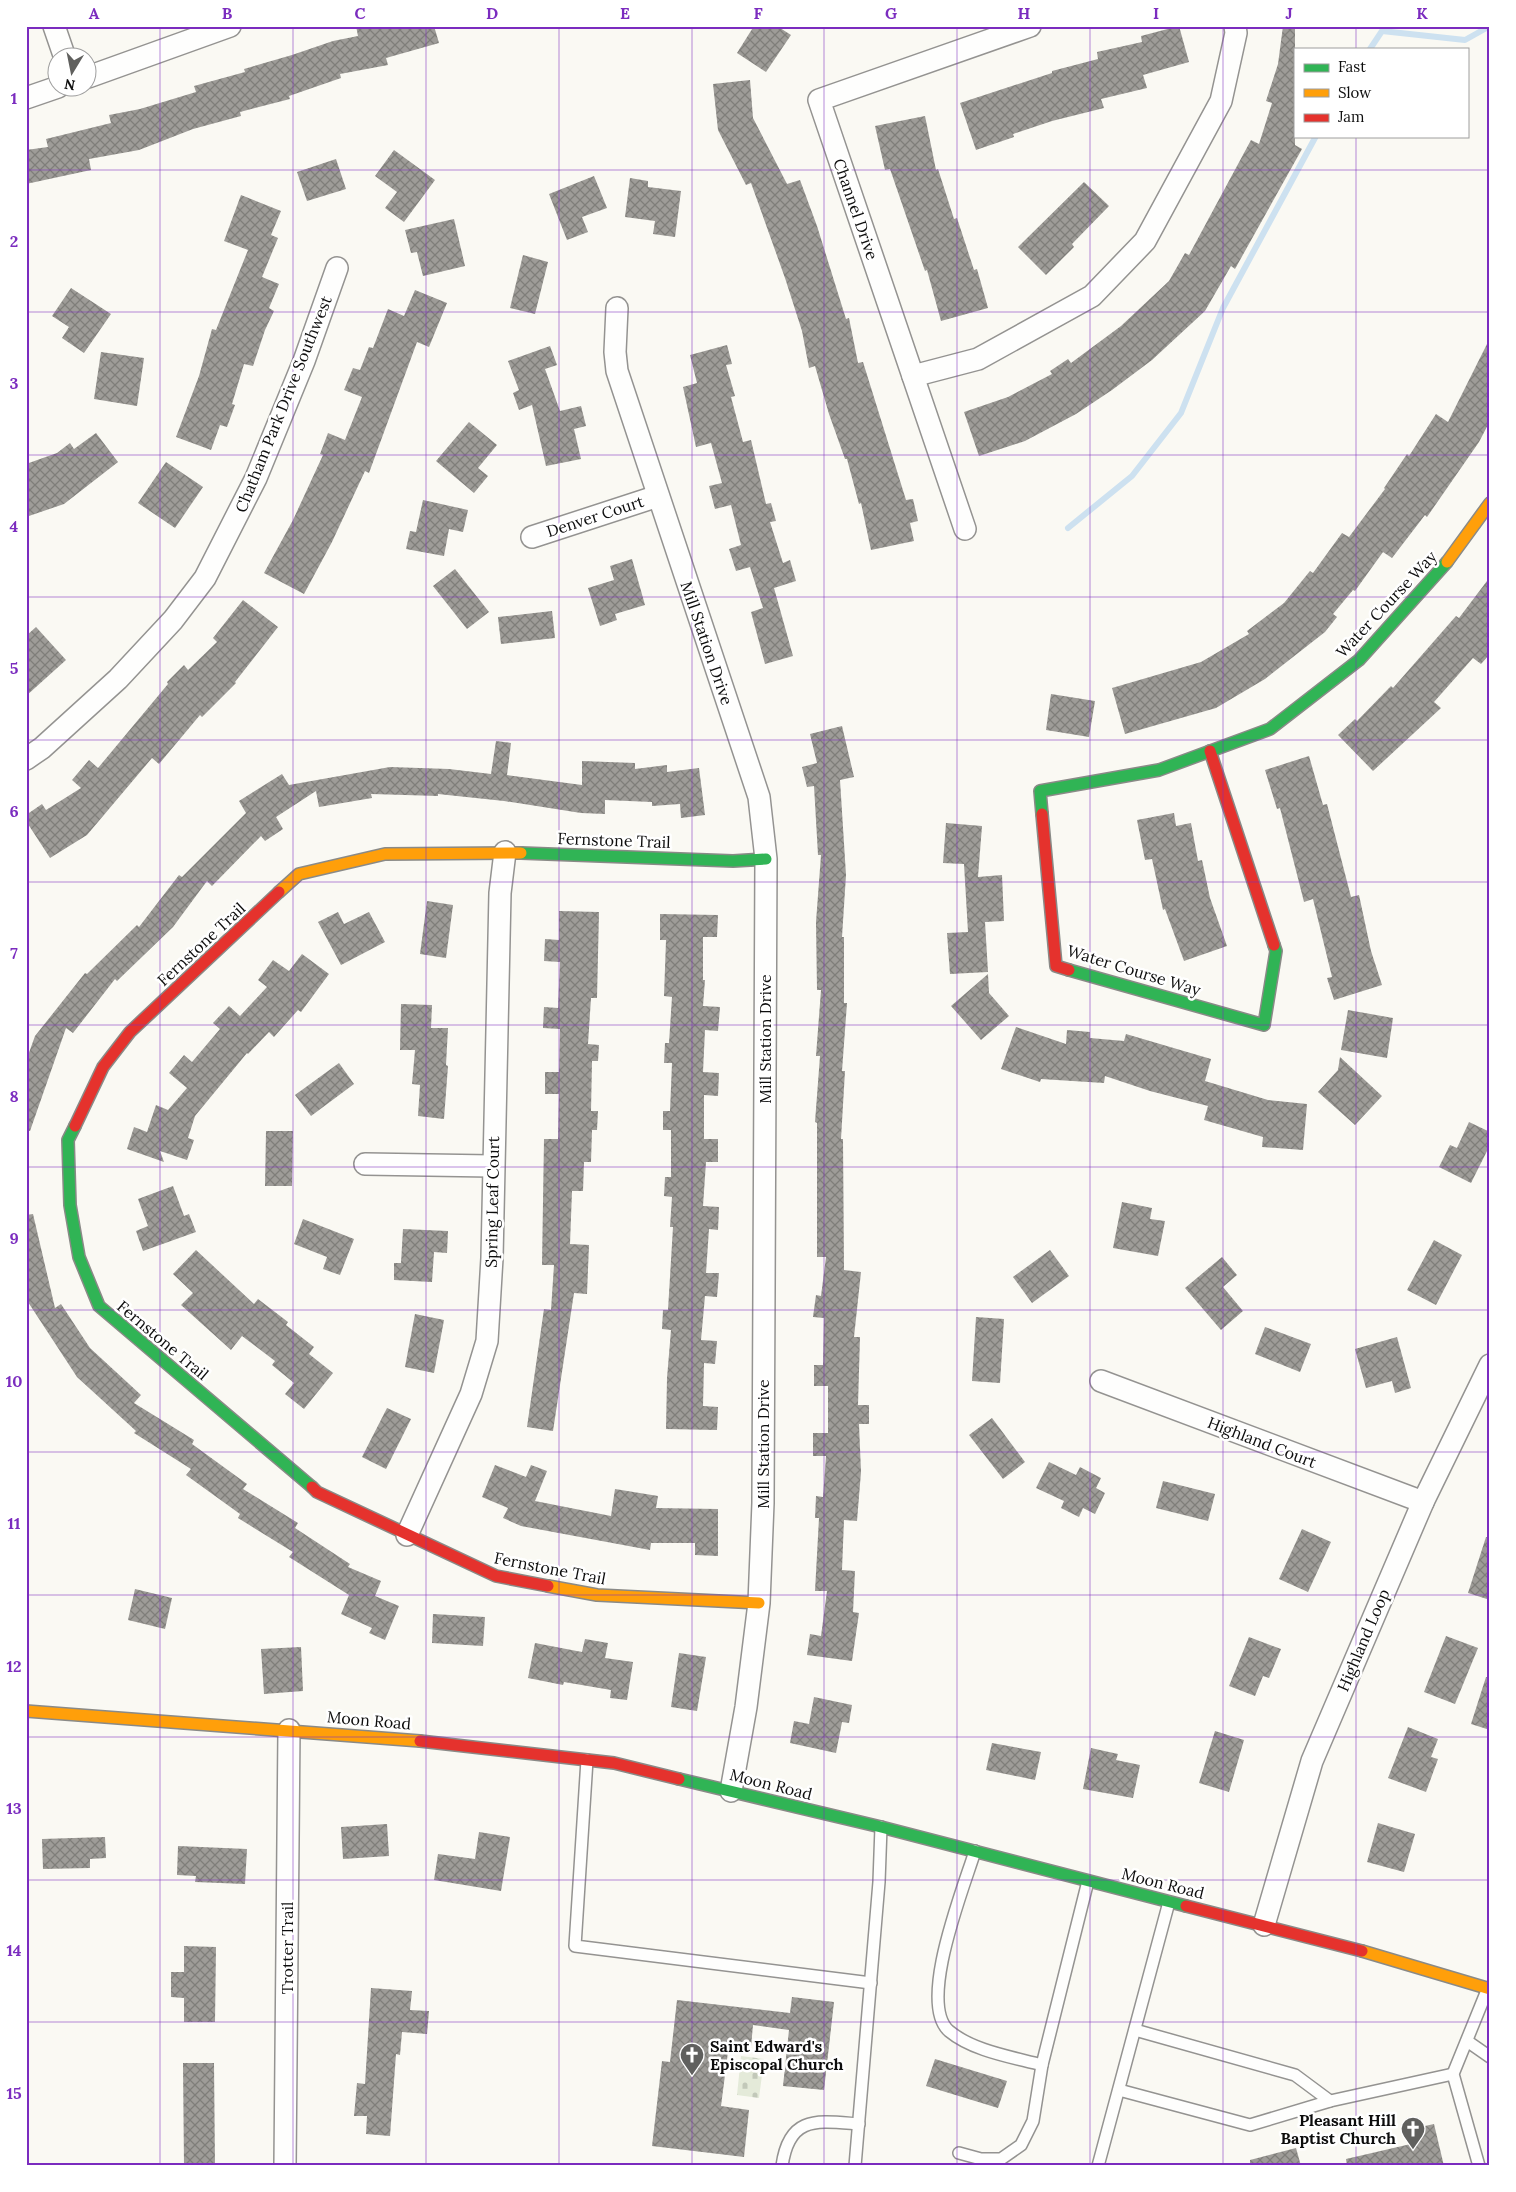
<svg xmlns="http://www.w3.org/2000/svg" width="1516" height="2192" viewBox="0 0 1516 2192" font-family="Lora,serif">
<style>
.cemetery{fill:url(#cemetery-stones)}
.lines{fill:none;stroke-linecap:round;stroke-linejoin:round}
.stream{stroke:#cde1f0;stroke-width:6}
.building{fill:url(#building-cross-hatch)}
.lane-casing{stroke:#949391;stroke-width:14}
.street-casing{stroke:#949391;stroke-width:24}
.fast-casing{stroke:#8a8a87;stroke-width:14}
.slow-casing{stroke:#8a8a87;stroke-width:14}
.jam-casing{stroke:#8a8a87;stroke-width:14}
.lane{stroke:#fefefd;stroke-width:11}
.street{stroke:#fefefd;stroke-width:21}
.fast{stroke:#30b455;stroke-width:11}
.slow{stroke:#ff9f0a;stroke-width:11}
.jam{stroke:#e5322d;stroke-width:11}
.grid{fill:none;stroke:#7b2cbf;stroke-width:1;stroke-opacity:0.55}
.labels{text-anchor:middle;stroke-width:5;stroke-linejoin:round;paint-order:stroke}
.street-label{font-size:16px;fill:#0d0d0d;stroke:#fff}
.poi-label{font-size:16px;font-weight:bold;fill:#0d0d0d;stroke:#fff;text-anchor:start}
.neatline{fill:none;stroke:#7b2cbf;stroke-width:2}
.grid-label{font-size:16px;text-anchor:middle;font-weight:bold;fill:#7b2cbf}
</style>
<defs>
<pattern id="cemetery-stones" width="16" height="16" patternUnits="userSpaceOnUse" patternTransform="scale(1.25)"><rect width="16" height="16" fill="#e4ead9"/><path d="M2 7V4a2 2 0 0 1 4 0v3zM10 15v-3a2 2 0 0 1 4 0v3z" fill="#c2c8b9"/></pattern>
<pattern id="building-cross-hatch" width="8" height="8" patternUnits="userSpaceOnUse" patternTransform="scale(1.25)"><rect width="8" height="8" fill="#9e9c98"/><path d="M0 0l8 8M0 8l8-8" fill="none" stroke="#7f7e7a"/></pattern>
</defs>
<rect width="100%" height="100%" fill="#faf9f3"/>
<polygon class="cemetery" points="741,2056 764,2059 759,2098 737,2095"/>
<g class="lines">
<g class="stream">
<polyline points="1370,49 1382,31 1465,40 1490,26"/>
<polyline points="1068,528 1132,476 1181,413 1223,308 1316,136"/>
</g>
</g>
<g class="building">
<polygon points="356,26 434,26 439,43 386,58 388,65 340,74 341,78 289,96 290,99 240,112 241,116 193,129 139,150 89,159 91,170 26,184 26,150 48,147 46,139 111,123 109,115 140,109 196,92 194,86 245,72 244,69 292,55 333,41 358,36"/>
<polygon points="754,26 777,26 791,35 766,72 737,53"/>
<polygon points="1179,26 1189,62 1143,75 1147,88 1101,99 1104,108 1052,121 1013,134 1014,137 976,150 960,103 1052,73 1052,71 1098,59 1097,52 1142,42 1141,36"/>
<polygon points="1283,26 1295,26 1295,145 1302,149 1235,269 1231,266 1205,311 1152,360 1112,390 1076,414 1025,441 979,456 964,412 1008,397 1052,374 1050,371 1068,359 1071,363 1121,326 1169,281 1185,253 1189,255 1251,140 1259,144 1272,103 1266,101 1278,64"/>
<polygon points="750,80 753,118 787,184 800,180 817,226 846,319 849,318 858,363 863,362 906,500 913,499 918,521 910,523 914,541 871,550 861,503 859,504 847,459 845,459 829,414 815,366 809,368 802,331 785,278 751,183 746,185 718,130 713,84"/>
<polygon points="925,116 936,170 938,169 954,219 957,218 974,270 977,269 988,308 941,321 927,270 925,271 890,169 885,170 875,126"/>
<polygon points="394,150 435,180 404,222 385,208 397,192 375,176"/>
<polygon points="336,159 346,189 307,201 297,172"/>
<polygon points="594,176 607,208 582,217 588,232 567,240 549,194"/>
<polygon points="630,178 648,181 648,187 681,191 675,237 653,234 655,221 625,217"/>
<polygon points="1084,182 1109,206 1072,244 1074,247 1046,275 1018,247"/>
<polygon points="241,195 281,211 271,235 278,238 262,277 279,284 269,308 274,311 265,330 253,366 244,364 232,404 235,405 227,427 220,425 211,450 176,437 199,376 212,329 216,330 248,250 224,241"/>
<polygon points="454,219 465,266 423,276 417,252 411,253 405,230"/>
<polygon points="523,255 548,262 535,314 510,308"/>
<polygon points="71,288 111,314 84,353 62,338 69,327 52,316"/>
<polygon points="415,290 447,303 429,347 417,342 369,473 365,471 332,542 304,594 264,573 293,520 323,455 320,454 328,433 345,440 362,397 344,390 353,368 360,370 369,347 373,348 388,309 404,316"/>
<polygon points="1490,338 1490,421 1479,442 1427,517 1425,515 1392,558 1383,552 1355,591 1353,590 1333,614 1337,617 1325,632 1265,679 1216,708 1125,734 1112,688 1201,662 1249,634 1247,631 1284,603 1310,571 1313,573 1342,533 1349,537 1385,489 1384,488 1407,454 1409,456 1436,414 1448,422"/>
<polygon points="727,345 732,364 726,365 735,396 731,397 743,442 751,440 766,504 771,503 776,521 770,522 783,563 790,560 796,581 774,588 793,656 765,664 751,612 763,608 750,567 736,571 729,549 741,545 731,505 715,509 709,486 722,483 711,443 696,447 683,387 697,383 690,355"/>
<polygon points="550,346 557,365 545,369 560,411 581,406 586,426 574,429 581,459 546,466 532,405 519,410 513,393 519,390 508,361"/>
<polygon points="101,352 144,358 137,406 94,399"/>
<polygon points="469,422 497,445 478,468 488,476 474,493 436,461"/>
<polygon points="96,433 118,462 64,504 26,517 26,464 57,453 70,443 74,449"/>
<polygon points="166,462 203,487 175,528 138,503"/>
<polygon points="423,500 468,510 463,532 449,529 444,556 406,549 410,531 416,532"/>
<polygon points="632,559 645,605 615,614 617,620 600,626 588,588 614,580 610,566"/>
<polygon points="455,569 489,612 467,629 433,586"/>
<polygon points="1490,577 1490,654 1481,664 1473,658 1434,702 1441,708 1373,771 1338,735 1355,719 1357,721 1391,686 1393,688 1456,616 1459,618"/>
<polygon points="243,600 278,627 235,682 236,683 202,717 200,715 159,764 152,758 87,835 50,858 26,821 26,815 42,804 46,810 81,788 72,780 89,760 98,768 168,684 167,682 184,665 188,670 217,642 213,638"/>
<polygon points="552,611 555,638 501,644 498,617"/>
<polygon points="36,627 66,660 26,696 26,636"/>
<polygon points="1051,694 1095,701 1089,737 1046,730"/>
<polygon points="842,726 854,777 840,780 846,875 842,937 844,937 844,1003 847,1003 842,1071 845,1071 841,1139 843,1139 844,1270 861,1272 854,1337 860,1337 858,1405 869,1405 869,1424 859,1424 861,1472 857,1521 844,1520 842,1570 855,1571 853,1612 859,1613 852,1661 807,1655 810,1634 821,1636 827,1591 815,1591 819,1518 815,1518 816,1496 823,1497 826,1456 813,1456 813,1433 828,1433 828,1386 814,1386 814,1365 823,1365 824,1318 813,1317 816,1295 821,1296 826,1257 817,1257 817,1123 815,1122 820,1056 816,1056 821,990 817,990 816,922 821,855 818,855 814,786 807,787 802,767 817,763 810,734"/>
<polygon points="496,741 511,743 507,775 582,785 582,761 635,763 635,769 667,765 667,772 699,768 705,815 681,818 680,804 652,806 652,802 605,800 605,814 581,813 504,801 438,794 438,796 371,794 372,798 319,807 316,791 276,817 283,829 265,841 261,836 212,886 207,881 173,927 117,981 115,979 73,1033 66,1028 30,1131 26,1130 26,1061 35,1036 85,973 87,974 137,925 139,927 179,875 182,877 246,813 239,801 282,774 289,785 390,767 449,769 491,774"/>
<polygon points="1309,756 1323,805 1327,804 1351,897 1359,895 1371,951 1382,985 1334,1000 1327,978 1332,977 1313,899 1304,902 1280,808 1277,809 1265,770"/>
<polygon points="1174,813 1176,826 1191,823 1198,861 1202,860 1210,898 1227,946 1184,961 1165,909 1163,910 1152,859 1145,860 1137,820"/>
<polygon points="946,823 982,826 978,877 1002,875 1004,921 985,922 988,972 950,974 947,933 968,932 964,864 943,863"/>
<polygon points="427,901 453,905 446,958 420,954"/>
<polygon points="559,911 599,912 597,998 591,998 588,1044 599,1045 598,1061 592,1061 591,1111 598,1111 597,1130 592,1130 591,1162 584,1162 583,1191 572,1191 570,1244 589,1245 587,1294 574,1293 553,1431 527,1427 544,1309 551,1310 554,1265 542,1265 544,1139 558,1139 559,1094 545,1094 545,1072 559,1072 560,1029 543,1028 544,1007 558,1008 560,962 544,961 545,939 559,940"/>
<polygon points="338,912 344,924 369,912 385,942 341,965 318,922"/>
<polygon points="660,914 718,915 717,937 703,937 703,980 705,980 703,1006 720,1007 718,1031 705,1030 703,1072 719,1073 718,1096 704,1095 704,1139 718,1139 718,1162 706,1162 703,1206 719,1207 718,1230 709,1229 706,1273 719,1273 717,1297 705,1296 701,1340 717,1341 715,1364 704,1363 703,1406 718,1407 717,1430 666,1429 667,1378 671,1330 662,1329 663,1310 668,1310 673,1227 670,1227 672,1197 664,1196 665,1177 671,1177 671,1130 663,1130 663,1111 670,1111 672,1063 664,1063 665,1043 669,1043 672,997 664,996 666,940 660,940"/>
<polygon points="302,954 329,974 301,1012 298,1010 274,1037 269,1032 248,1054 247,1053 195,1116 188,1138 194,1140 187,1160 160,1151 164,1162 127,1149 134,1127 147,1132 156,1105 168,1110 187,1088 169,1073 184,1055 192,1062 220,1029 213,1023 229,1006 240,1016 267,987 258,980 273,960 289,971"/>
<polygon points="988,974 989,993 1009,1016 981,1040 951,1006"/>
<polygon points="401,1004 432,1005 431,1028 448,1028 446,1065 448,1066 444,1119 418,1116 420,1085 412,1084 415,1050 400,1050"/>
<polygon points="1348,1010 1393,1018 1387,1058 1341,1050"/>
<polygon points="1016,1027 1066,1044 1067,1030 1090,1032 1090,1038 1124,1041 1126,1034 1211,1059 1205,1081 1268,1100 1307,1104 1303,1150 1262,1147 1263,1137 1204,1120 1208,1106 1150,1091 1105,1076 1104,1083 1041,1079 1040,1082 1001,1069"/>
<polygon points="1340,1057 1382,1096 1355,1125 1318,1092 1338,1070"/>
<polygon points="339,1063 354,1084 311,1116 295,1095"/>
<polygon points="1469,1122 1490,1132 1490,1145 1471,1183 1439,1167 1450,1145 1457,1148"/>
<polygon points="266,1131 293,1131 292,1186 265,1186"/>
<polygon points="173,1186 184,1216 189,1214 196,1232 143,1251 136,1231 148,1226 138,1199"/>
<polygon points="1122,1202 1152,1208 1150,1219 1165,1221 1158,1256 1113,1248"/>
<polygon points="33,1214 55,1308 61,1304 90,1348 141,1395 134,1403 194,1440 192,1444 247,1484 243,1489 298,1523 295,1528 350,1564 348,1567 381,1581 375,1596 399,1606 385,1640 369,1633 372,1628 341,1614 349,1595 289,1557 293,1552 238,1518 240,1514 186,1475 191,1469 134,1433 136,1431 77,1377 26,1299 26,1215"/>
<polygon points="303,1219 354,1239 340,1275 323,1269 327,1257 294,1244"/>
<polygon points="403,1229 448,1231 447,1253 434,1252 432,1282 394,1280 394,1263 401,1263"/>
<polygon points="1434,1240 1462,1255 1436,1305 1407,1290"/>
<polygon points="196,1250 254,1304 258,1299 288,1322 286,1325 314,1347 309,1354 333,1373 304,1409 285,1394 294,1383 272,1365 275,1361 242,1336 231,1350 181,1305 193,1293 173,1274"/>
<polygon points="1050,1250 1069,1276 1032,1303 1013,1277"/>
<polygon points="1222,1257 1237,1275 1223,1287 1243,1311 1221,1330 1185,1288"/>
<polygon points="415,1314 444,1320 434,1373 405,1367"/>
<polygon points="976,1317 1004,1319 1000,1383 972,1381"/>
<polygon points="1265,1327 1311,1344 1300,1372 1255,1354"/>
<polygon points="1397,1337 1411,1388 1395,1393 1392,1381 1366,1388 1355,1349"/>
<polygon points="387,1408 411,1419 386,1469 362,1457"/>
<polygon points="992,1418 1025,1462 1003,1479 969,1435"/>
<polygon points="1049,1462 1076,1475 1080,1467 1101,1478 1096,1488 1105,1493 1095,1514 1083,1508 1079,1517 1061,1508 1064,1501 1036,1488"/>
<polygon points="495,1465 526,1477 531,1465 547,1471 535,1501 611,1516 615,1489 658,1496 656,1508 718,1509 718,1556 695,1555 695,1543 651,1543 650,1550 521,1526 503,1518 508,1508 482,1497"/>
<polygon points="1163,1481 1215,1494 1208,1521 1156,1508"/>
<polygon points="1302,1529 1331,1542 1308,1592 1279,1579"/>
<polygon points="1486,1537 1490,1537 1490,1600 1468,1593"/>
<polygon points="135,1589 172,1598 165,1629 128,1620"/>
<polygon points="433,1614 485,1617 483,1646 432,1643"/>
<polygon points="1446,1636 1478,1648 1455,1704 1424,1692"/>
<polygon points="1249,1637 1281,1649 1269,1678 1263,1676 1255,1696 1229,1686"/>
<polygon points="585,1639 608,1643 605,1658 633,1662 627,1700 610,1698 611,1690 564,1682 563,1685 528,1678 535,1643 582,1652"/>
<polygon points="301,1647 303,1691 264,1694 261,1649"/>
<polygon points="679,1653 706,1657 697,1711 671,1707"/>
<polygon points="1486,1677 1490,1677 1490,1730 1471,1724"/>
<polygon points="814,1697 852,1705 849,1723 842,1722 836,1753 790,1743 794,1721 809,1724"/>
<polygon points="1408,1727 1438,1739 1431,1757 1438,1759 1426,1792 1388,1778"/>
<polygon points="1215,1731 1244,1740 1229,1792 1199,1783"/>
<polygon points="992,1743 1041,1752 1035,1780 986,1770"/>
<polygon points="1091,1748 1118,1754 1116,1760 1140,1765 1133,1798 1083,1789"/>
<polygon points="1378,1823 1415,1834 1404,1872 1367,1862"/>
<polygon points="387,1824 389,1856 343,1859 341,1827"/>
<polygon points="479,1832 510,1837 501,1891 434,1880 438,1854 475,1859"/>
<polygon points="105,1837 106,1858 90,1859 90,1868 43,1869 42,1839"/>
<polygon points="178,1846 247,1849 245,1884 195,1882 196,1876 177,1875"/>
<polygon points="184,1946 216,1947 215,2022 184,2022 184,1998 171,1997 171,1972 184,1972"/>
<polygon points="371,1988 412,1991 410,2010 429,2011 427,2034 402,2032 400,2055 396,2054 390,2136 366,2134 367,2116 354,2116 357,2083 365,2084"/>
<polygon points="792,1997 834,2002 824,2090 783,2086 789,2030 753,2025 751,2047 729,2044 721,2106 749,2110 744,2157 652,2146 662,2061 670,2062 677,2000 790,2013"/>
<polygon points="935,2059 1007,2081 998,2108 926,2086"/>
<polygon points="183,2063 214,2063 215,2166 184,2166"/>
<polygon points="1434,2124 1444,2166 1347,2166 1346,2159 1415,2143 1411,2129"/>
<polygon points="1296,2148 1301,2166 1250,2166 1250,2160"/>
</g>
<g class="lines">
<defs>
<g id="lane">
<polyline points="587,1760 575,1946 871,1983"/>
<path d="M975,1851C964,1887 917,2003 949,2031C973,2051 1012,2057 1042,2065"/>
<polyline points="1135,2030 1295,2075 1330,2101 1453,2074"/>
<polyline points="1467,2041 1490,2057"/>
<polyline points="1119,2090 1250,2125 1330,2101"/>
<polyline points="959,2153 981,2159 1001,2159 1021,2145 1033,2121 1042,2065 1088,1881"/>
<path d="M782,2166C789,2115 817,2121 859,2124"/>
<polyline points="855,2166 879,1882 881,1827"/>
<polyline points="1098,2166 1169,1902"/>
<polyline points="1479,2166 1453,2074 1488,1988"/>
</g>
<g id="street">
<polyline points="54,26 65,58"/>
<polyline points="88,77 230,26"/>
<polyline points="26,98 58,87"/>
<polyline points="617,308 615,352 617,371 759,797 766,859 763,1503 759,1603 746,1707 731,1791"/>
<polyline points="913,376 978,359 1092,296 1145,241 1221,101 1236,33 1235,26"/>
<polyline points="965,529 819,100 1030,26"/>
<polyline points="532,537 658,496"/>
<polyline points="26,759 42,748 118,679 173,620 205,578 256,478 304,361 337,268"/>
<polyline points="365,1164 492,1166"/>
<polyline points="1101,1381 1423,1502"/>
<polyline points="407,1535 471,1394 487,1341 492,1258 500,893 505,852"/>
<polyline points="1264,1925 1312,1761 1423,1502 1490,1365"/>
<polyline points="285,2166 289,1730"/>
</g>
<g id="fast">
<polyline points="1042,814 1040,791 1159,770 1270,729 1359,660 1447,562"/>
<polyline points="521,853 733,861 766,859"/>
<polyline points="1069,970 1264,1025 1276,951 1274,945"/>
<polyline points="75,1126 68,1140 70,1205 79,1257 99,1306 312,1487"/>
<polyline points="679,1779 881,1827 1186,1906"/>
</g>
<g id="slow">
<polyline points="1447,562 1490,503"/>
<polyline points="279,892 299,874 385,854 521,853"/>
<polyline points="548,1586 597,1595 759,1603"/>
<polyline points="26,1711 420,1741"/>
<polyline points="1362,1951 1490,1989"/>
</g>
<g id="jam">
<polyline points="1210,751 1274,945"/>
<polyline points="1042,814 1056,966 1069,970"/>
<polyline points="75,1126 103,1067 130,1032 279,892"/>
<polyline points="312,1487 317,1492 496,1576 548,1586"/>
<polyline points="420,1741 614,1763 679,1779"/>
<polyline points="1186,1906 1362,1951"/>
</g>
</defs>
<use href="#lane" class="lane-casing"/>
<use href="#street" class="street-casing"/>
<use href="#fast" class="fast-casing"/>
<use href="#slow" class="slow-casing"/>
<use href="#jam" class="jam-casing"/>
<use href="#lane" class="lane"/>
<use href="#street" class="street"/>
<use href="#fast" class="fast"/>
<use href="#slow" class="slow"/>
<use href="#jam" class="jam"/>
</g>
<path class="grid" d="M160,26V2166M293,26V2166M426,26V2166M559,26V2166M692,26V2166M824,26V2166M957,26V2166M1090,26V2166M1223,26V2166M1356,26V49M1356,136V2166M26,170H1490M26,312H1490M26,455H1490M26,597H1490M26,740H1490M26,882H1490M26,1025H1490M26,1167H1490M26,1310H1490M26,1452H1490M26,1595H1490M26,1737H1490M26,1880H1490M26,2022H1490"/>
<defs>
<symbol id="church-pin" viewBox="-11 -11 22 30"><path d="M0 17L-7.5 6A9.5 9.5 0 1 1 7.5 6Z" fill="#60605e" stroke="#fff"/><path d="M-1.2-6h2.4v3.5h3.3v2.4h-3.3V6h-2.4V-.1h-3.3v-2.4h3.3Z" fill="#fff"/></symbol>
</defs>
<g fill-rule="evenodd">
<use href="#church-pin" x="678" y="2041" width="28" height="38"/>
<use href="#church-pin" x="1399" y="2115" width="28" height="38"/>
</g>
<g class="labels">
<g class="street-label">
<text transform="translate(856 209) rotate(71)" y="6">Channel Drive</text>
<text transform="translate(283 404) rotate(-68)" y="6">Chatham Park Drive Southwest</text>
<text transform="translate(595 516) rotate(-18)" y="6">Denver Court</text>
<text transform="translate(1386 604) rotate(-47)" y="6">Water Course Way</text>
<text transform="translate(707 643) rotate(71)" y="6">Mill Station Drive</text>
<text transform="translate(614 840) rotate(2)" y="6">Fernstone Trail</text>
<text transform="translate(201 944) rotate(-43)" y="6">Fernstone Trail</text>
<text transform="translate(1134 970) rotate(17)" y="6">Water Course Way</text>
<text transform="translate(765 1039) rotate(-90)" y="6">Mill Station Drive</text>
<text transform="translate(492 1202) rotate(-89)" y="6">Spring Leaf Court</text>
<text transform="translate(163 1340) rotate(40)" y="6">Fernstone Trail</text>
<text transform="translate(1262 1442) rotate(21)" y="6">Highland Court</text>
<text transform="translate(763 1444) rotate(-90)" y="6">Mill Station Drive</text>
<text transform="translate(550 1568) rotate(11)" y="6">Fernstone Trail</text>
<text transform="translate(1363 1640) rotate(-67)" y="6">Highland Loop</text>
<text transform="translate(369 1720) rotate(5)" y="6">Moon Road</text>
<text transform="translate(771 1784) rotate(14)" y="6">Moon Road</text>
<text transform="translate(1163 1883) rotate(14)" y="6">Moon Road</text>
<text transform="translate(287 1948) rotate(-90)" y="6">Trotter Trail</text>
</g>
<g class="poi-label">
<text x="710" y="2052">Saint Edward's<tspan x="710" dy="18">Episcopal Church</tspan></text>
<text x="1396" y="2126" text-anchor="end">Pleasant Hill<tspan x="1396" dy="18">Baptist Church</tspan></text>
</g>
</g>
<rect width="1516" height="2192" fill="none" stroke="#ffffff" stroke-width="55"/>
<rect x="1294" y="48" width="175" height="90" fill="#ffffff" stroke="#9e9e9e"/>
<rect x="1304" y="64" width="25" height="8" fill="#30b455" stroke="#9e9e9e"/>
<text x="1338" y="72" font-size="15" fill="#0d0d0d">Fast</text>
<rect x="1304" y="89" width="25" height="8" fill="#ff9f0a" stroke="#9e9e9e"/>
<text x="1338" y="98" font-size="15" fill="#0d0d0d">Slow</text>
<rect x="1304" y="114" width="25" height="8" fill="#e5322d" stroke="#9e9e9e"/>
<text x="1338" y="122" font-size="15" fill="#0d0d0d">Jam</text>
<g transform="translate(72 72) rotate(190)"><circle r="24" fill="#ffffff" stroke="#9e9e9e"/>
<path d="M0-4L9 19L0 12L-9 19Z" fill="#60605e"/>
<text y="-8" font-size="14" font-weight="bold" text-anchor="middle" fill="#0d0d0d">N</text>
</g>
<rect x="28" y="28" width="1460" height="2136" class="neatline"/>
<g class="grid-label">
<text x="94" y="19">A</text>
<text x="227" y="19">B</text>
<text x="360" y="19">C</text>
<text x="492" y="19">D</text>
<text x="625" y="19">E</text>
<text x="758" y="19">F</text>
<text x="891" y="19">G</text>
<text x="1024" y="19">H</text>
<text x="1156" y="19">I</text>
<text x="1289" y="19">J</text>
<text x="1422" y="19">K</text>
<text x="14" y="104">1</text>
<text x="14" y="247">2</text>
<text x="14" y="389">3</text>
<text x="14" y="532">4</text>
<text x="14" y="674">5</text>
<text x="14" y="817">6</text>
<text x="14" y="959">7</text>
<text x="14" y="1102">8</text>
<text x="14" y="1244">9</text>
<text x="14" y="1387">10</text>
<text x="14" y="1529">11</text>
<text x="14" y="1672">12</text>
<text x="14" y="1814">13</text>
<text x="14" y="1956">14</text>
<text x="14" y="2099">15</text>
</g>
</svg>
